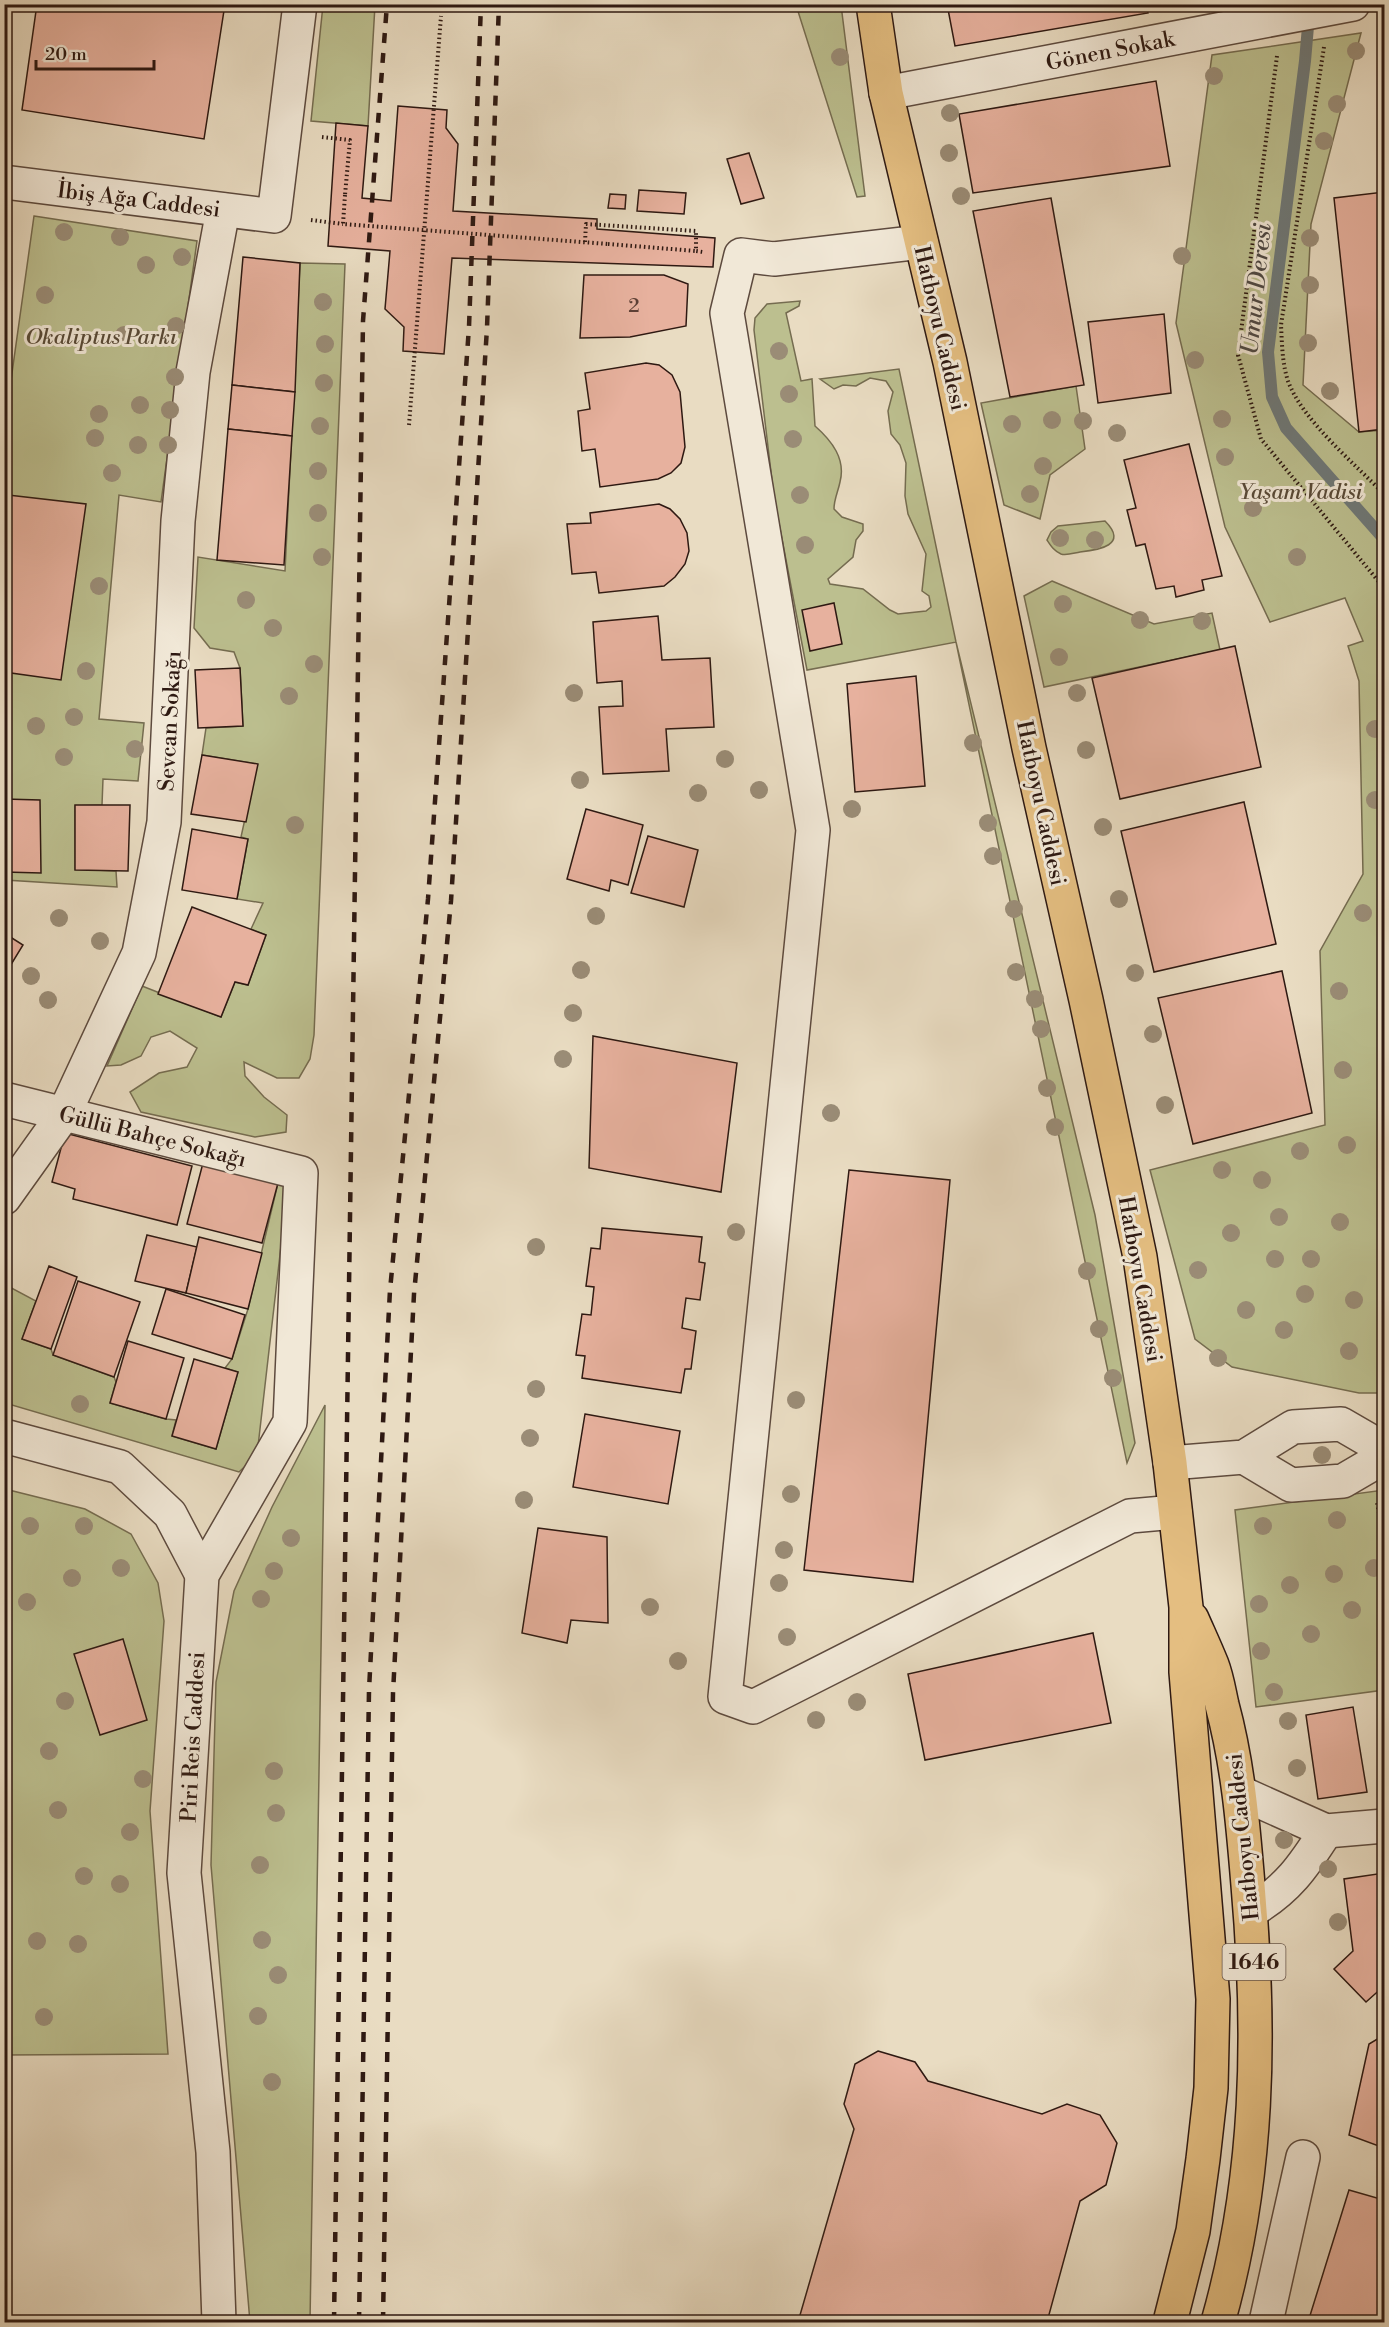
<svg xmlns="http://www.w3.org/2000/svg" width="1389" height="2327" viewBox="0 0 1389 2327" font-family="'Libre Bodoni',serif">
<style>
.green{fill:#bcbf8f;stroke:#756c50;stroke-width:1.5}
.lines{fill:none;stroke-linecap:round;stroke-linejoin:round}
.stream{stroke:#6f7978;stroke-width:12}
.building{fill:#e7b19e;stroke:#2e1912;stroke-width:1.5}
.minor-casing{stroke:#5d4a3e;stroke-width:36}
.major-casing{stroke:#2e1912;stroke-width:36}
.path{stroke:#2e1912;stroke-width:4;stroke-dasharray:1.5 3;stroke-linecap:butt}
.minor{stroke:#f1e8d7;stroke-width:33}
.major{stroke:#e4be81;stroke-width:33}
.rail{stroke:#2e1912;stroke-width:4.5;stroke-dasharray:10 10;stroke-linecap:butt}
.path-bridge{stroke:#2e1912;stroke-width:4;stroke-dasharray:1.5 3;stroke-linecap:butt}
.tree{fill:#9a8c76}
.labels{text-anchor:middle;stroke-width:6;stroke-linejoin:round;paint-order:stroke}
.number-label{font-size:20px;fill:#5c3f35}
.shield{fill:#f1e8d7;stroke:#68574d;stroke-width:1.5}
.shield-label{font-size:21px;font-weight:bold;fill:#2e1912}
.street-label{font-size:22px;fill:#2e1912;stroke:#f1e8d7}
.park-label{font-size:22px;font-style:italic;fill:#594b38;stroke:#f1e8d7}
.water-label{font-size:24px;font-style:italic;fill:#4e4945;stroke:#f1e8d7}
</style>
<rect width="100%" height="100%" fill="#e9dcc2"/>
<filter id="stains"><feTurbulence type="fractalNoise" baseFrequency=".00333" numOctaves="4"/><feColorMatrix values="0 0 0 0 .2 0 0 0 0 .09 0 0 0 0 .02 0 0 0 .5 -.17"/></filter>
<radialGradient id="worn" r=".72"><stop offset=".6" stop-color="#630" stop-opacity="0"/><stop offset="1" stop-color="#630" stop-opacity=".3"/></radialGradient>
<g class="green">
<polygon points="323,5 375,5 368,126 311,121"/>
<polygon points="796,5 841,5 865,196 857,197"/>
<polygon points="1361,33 1311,224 1303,385 1359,432 1384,430 1384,1393 1359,1393 1232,1367 1195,1339 1150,1170 1325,1125 1320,951 1363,874 1359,681 1348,646 1363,641 1345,598 1270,622 1225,527 1176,323 1212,55"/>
<polygon points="34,216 197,241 161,502 119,495 99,719 144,723 138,781 103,779 102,805 75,806 75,869 116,871 117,887 5,880 4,430"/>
<polygon points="300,263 345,264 314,1035 310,1059 299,1078 277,1078 244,1062 245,1076 264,1097 287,1115 286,1132 255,1137 141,1112 130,1092 159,1073 187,1067 197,1048 170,1031 151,1037 141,1056 121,1065 107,1066 142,986 221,1017 235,982 248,985 266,935 251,929 263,903 237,899 248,839 241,837 257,764 202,755 206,728 243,726 240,668 234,652 210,648 194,628 198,557 285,571"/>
<path d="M800,301L799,306L786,313L801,381L812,379L815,426C832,441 846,459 840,482C838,492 834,499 834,509L842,517L863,524V531L856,540L853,557L828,579L830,584L863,589L890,610L898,614L926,611L931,607L929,596L922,591L926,554L908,514L905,496L906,463L900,445L891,434L888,411L893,392L886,381L870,378L856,386L843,385L834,389L820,379L899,369L956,642L1095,1215L1135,1443L1127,1463L956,642L807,670L774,497L754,330L755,318L767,304Z"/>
<polygon points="1076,386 1085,449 1050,475 1040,519 1004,505 981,403"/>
<path d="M1105,521C1129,545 1099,550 1080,552C1074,553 1066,556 1061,554C1054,551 1051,546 1047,540L1051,532L1058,526Z"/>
<polygon points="1052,581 1154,624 1212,613 1220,650 1044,687 1024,596"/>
<polygon points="278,1183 288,1185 257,1455 239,1472 5,1403 4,1284 36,1301 22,1339 51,1349 53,1355 114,1377 116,1382 110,1403 166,1419 176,1420 172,1436 216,1449 238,1372 225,1368 232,1359 248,1309"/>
<polygon points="325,1405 310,2322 250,2322 211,1865 216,1682 234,1591 272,1507"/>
<polygon points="5,1489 85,1509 131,1534 158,1583 164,1621 150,1811 168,2054 5,2055"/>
<polygon points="1384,1490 1384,1690 1256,1707 1235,1510"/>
</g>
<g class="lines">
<polyline class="stream" points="1309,15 1305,61 1268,352 1272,397 1286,428 1384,539"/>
</g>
<g class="building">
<polygon points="37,4 225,4 204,139 22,110"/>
<polygon points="947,4 1146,4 1148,13 955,46"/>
<polygon points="1156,81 1170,166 973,193 959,114"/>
<polygon points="398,106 447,110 446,128 458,144 453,211 597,219 597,229 715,238 713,267 452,258 444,354 403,351 404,327 385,309 390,251 328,246 336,123 368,126 362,198 391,201"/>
<polygon points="749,153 764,198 741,204 727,159"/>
<polygon points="639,190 686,193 684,214 637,211"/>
<polygon points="1384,192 1384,429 1359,432 1334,198"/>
<polygon points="610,194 626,195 625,209 608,208"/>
<polygon points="1051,198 1084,385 1010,397 973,211"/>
<polygon points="243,257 300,263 295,392 232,385"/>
<polygon points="584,275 664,275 688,284 686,326 630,337 580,338"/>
<polygon points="1164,314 1171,393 1098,403 1088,322"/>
<polygon points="646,363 659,365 672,375 680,392 685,447 681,463 671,473 658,479 600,487 595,449 582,451 578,411 590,409 585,373"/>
<polygon points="232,385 295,392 292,436 228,429"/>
<polygon points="228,429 292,436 284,565 217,560"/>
<polygon points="1189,444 1222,576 1202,580 1204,590 1176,597 1174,586 1156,589 1145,544 1136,546 1127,510 1136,508 1124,460"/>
<polygon points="8,495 86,504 61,680 4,672 4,526"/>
<polygon points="659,504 670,509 680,519 687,533 689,551 685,564 675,577 664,586 599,593 596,572 572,574 567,524 591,523 590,513"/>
<polygon points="834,603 842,644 810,651 802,610"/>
<polygon points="658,616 662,660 710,658 714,727 666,729 669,771 603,774 599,707 623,706 622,681 597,683 593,622"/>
<polygon points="1235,646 1261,767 1120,799 1092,678"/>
<polygon points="240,668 243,726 198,728 195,670"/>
<polygon points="916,676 925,786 855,792 847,684"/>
<polygon points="202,755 258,764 246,822 191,814"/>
<polygon points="4,799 40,800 41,873 4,872"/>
<polygon points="1244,802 1276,944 1154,972 1121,831"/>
<polygon points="75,805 130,805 128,871 75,870"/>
<polygon points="586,809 643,825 628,885 611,880 609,891 567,879"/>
<polygon points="192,829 248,839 237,899 182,890"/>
<polygon points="648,836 698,850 684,907 631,893"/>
<polygon points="192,907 266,935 248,985 235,982 221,1017 158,994"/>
<polygon points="4,933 23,945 4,976"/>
<polygon points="1282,971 1312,1113 1193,1144 1158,998"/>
<polygon points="593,1036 737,1063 721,1192 589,1168"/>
<polygon points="65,1133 192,1166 177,1225 73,1199 75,1189 52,1182"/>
<polygon points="203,1163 278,1183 262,1243 187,1224"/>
<polygon points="849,1170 950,1180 913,1582 804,1570"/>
<polygon points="602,1228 702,1237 699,1262 705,1263 700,1300 686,1298 682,1328 696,1331 691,1369 685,1369 681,1393 582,1378 585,1356 576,1355 582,1314 591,1315 594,1287 586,1286 591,1248 600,1249"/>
<polygon points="147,1235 197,1247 186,1293 135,1281"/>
<polygon points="199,1237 262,1253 248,1309 186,1293"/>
<polygon points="49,1266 77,1277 51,1349 22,1339"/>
<polygon points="78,1281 140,1302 114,1377 53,1355"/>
<polygon points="166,1289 245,1315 232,1359 152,1334"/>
<polygon points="128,1341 184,1358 166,1419 110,1403"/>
<polygon points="194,1359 238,1372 216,1449 172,1436"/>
<polygon points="585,1414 680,1431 668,1504 573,1487"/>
<polygon points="538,1528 607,1537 608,1623 571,1620 567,1643 522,1633"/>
<polygon points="1093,1633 1111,1723 925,1760 908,1674"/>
<polygon points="123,1639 147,1720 100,1735 74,1654"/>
<polygon points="1353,1707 1367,1792 1318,1799 1306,1715"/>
<polygon points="1384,1873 1384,1986 1366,2002 1334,1969 1353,1951 1344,1879"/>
<polygon points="1384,2035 1384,2148 1349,2135 1369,2044"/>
<polygon points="878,2051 915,2062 928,2081 1042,2114 1067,2104 1100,2115 1117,2143 1106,2185 1080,2201 1047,2322 798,2322 854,2129 844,2104 855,2064"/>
<polygon points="1349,2190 1384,2200 1384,2322 1308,2322"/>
</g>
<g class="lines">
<defs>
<g id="minor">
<polyline points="886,93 1353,4"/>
<polyline points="4,182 274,216 300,4"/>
<polyline points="921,242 774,259 741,255 727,313 813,830 725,1697 753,1707 1130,1516 1175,1512"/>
<polyline points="4,1099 301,1173 290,1422 202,1575 184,1873 213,2152 219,2322"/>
<polyline points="4,1198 64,1114 139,953 164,822 178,521 193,372 223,210"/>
<polyline points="4,1436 120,1467 170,1514 202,1575"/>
<polyline points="1244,1457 1291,1485 1343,1481 1384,1457"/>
<polyline points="1170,1463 1244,1457 1293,1427 1341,1424 1384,1449"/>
<polyline points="1241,1793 1326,1831 1384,1826"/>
<path d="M1251,1911C1288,1889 1303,1867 1326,1831"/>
<polyline points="1266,2322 1303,2157"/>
</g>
<g id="major">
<polyline points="873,4 886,93 950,362 1029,748 1086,1000 1140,1257 1170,1463 1186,1607 1186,1672 1213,1999 1211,2088 1203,2159 1193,2231 1170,2322"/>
<path d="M1192,1619C1199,1635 1206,1650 1212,1665C1217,1678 1219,1692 1222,1705C1238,1764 1243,1824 1248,1885C1261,2034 1259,2178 1218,2322"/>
</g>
</defs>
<use href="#minor" class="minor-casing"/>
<use href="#major" class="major-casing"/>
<g class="path">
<path d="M1324,47L1281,325C1282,343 1282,363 1288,381C1302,420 1355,464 1384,494"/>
<polyline points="1277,56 1238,355 1261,439 1384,588"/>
<polyline points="322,137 350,140 345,195"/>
<polyline points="311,220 343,224"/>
<polyline points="585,242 586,224 696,231 696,251 703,252"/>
<polyline points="608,244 696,251"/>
<polyline points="409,425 441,16"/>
<polyline points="1383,1406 1384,1393"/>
<polyline points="1377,1503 1384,1538"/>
</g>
<use href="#minor" class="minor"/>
<use href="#major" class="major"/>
<g class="rail">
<polyline points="334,2322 363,321 387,4"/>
<polyline points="359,2322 369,1690 390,1290 428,899 469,327 481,4"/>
<polyline points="383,2322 393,1693 414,1294 451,901 487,328 499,4"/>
</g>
<polyline class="path-bridge" points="345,195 343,224 608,244"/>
</g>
<g class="tree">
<circle cx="1356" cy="51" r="9"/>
<circle cx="840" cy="57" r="9"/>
<circle cx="1214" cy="76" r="9"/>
<circle cx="1337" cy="104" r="9"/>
<circle cx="950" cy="113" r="9"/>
<circle cx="1324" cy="141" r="9"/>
<circle cx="949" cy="153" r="9"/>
<circle cx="961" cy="196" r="9"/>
<circle cx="64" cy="232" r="9"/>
<circle cx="120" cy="237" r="9"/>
<circle cx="1310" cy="238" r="9"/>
<circle cx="1182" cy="256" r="9"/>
<circle cx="182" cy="257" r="9"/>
<circle cx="146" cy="265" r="9"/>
<circle cx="1310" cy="285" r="9"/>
<circle cx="45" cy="295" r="9"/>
<circle cx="323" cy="302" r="9"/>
<circle cx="176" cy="326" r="9"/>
<circle cx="124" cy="335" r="9"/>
<circle cx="1308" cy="343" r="9"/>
<circle cx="325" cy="344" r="9"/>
<circle cx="779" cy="351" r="9"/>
<circle cx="1195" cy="360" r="9"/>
<circle cx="175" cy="377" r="9"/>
<circle cx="324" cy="383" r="9"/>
<circle cx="1330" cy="391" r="9"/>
<circle cx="789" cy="394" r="9"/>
<circle cx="140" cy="405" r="9"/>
<circle cx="170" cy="410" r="9"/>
<circle cx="99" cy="414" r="9"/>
<circle cx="1222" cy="419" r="9"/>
<circle cx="1052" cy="420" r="9"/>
<circle cx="1083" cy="421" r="9"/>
<circle cx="1012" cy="424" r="9"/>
<circle cx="320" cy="426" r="9"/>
<circle cx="1117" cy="433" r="9"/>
<circle cx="95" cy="438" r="9"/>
<circle cx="793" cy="439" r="9"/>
<circle cx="138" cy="445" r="9"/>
<circle cx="168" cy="445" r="9"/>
<circle cx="1225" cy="457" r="9"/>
<circle cx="1043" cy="466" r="9"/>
<circle cx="318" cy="471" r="9"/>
<circle cx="112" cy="473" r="9"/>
<circle cx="1030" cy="494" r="9"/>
<circle cx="800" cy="495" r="9"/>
<circle cx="1253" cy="508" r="9"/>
<circle cx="318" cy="513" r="9"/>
<circle cx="1060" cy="538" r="9"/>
<circle cx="1095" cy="540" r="9"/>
<circle cx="805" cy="545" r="9"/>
<circle cx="322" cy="557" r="9"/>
<circle cx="1297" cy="557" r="9"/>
<circle cx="99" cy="586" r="9"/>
<circle cx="246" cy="600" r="9"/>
<circle cx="1063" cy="604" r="9"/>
<circle cx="1140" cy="620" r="9"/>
<circle cx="1202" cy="621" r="9"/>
<circle cx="273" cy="628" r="9"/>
<circle cx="1059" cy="657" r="9"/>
<circle cx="314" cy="664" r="9"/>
<circle cx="86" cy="671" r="9"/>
<circle cx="574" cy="693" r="9"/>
<circle cx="1077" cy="693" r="9"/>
<circle cx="289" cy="696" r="9"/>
<circle cx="74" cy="717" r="9"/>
<circle cx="36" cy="726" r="9"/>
<circle cx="1375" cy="729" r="9"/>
<circle cx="973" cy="743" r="9"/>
<circle cx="135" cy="749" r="9"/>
<circle cx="1086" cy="750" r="9"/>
<circle cx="64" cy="757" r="9"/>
<circle cx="725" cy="759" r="9"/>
<circle cx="580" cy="780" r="9"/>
<circle cx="759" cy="790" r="9"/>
<circle cx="698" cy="793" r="9"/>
<circle cx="1375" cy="800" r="9"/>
<circle cx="852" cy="809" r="9"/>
<circle cx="988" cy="823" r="9"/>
<circle cx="295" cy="825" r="9"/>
<circle cx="1103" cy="827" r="9"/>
<circle cx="993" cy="856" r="9"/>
<circle cx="1119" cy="899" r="9"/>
<circle cx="1014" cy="909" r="9"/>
<circle cx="1363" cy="913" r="9"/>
<circle cx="596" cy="916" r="9"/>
<circle cx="59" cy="918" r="9"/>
<circle cx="100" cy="941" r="9"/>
<circle cx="581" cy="970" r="9"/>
<circle cx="1016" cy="972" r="9"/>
<circle cx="1135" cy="973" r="9"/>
<circle cx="31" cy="976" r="9"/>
<circle cx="1339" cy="991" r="9"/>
<circle cx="1035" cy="999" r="9"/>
<circle cx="48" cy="1000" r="9"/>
<circle cx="573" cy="1013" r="9"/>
<circle cx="1041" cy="1029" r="9"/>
<circle cx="1153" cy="1034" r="9"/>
<circle cx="563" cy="1059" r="9"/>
<circle cx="1343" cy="1070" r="9"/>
<circle cx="1047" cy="1088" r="9"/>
<circle cx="1165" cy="1105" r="9"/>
<circle cx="831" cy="1113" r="9"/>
<circle cx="1055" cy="1127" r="9"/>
<circle cx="1347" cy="1145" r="9"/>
<circle cx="1300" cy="1151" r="9"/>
<circle cx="1222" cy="1170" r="9"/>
<circle cx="1262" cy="1180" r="9"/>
<circle cx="1279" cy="1217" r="9"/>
<circle cx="1340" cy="1222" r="9"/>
<circle cx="736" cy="1232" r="9"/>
<circle cx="1231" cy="1233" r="9"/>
<circle cx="536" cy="1247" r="9"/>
<circle cx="1275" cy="1259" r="9"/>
<circle cx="1311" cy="1259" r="9"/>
<circle cx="1198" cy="1270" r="9"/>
<circle cx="1087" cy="1271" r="9"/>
<circle cx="1305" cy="1294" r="9"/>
<circle cx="1354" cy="1300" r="9"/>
<circle cx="1246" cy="1310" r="9"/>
<circle cx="1099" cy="1329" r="9"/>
<circle cx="1284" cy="1330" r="9"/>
<circle cx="1349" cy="1351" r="9"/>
<circle cx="1218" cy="1358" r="9"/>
<circle cx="1113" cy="1378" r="9"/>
<circle cx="536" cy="1389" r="9"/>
<circle cx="796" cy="1400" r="9"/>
<circle cx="80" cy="1404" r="9"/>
<circle cx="530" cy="1438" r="9"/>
<circle cx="1322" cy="1455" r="9"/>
<circle cx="791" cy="1494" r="9"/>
<circle cx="524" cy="1500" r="9"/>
<circle cx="1337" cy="1520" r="9"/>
<circle cx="30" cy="1526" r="9"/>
<circle cx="84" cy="1526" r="9"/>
<circle cx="1263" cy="1526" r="9"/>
<circle cx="291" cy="1538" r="9"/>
<circle cx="784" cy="1550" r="9"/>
<circle cx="121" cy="1568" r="9"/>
<circle cx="1374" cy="1568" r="9"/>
<circle cx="274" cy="1571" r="9"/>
<circle cx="1334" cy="1574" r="9"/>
<circle cx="72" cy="1578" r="9"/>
<circle cx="779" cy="1583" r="9"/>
<circle cx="1290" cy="1585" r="9"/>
<circle cx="261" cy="1599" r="9"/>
<circle cx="27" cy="1602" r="9"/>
<circle cx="1259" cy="1604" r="9"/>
<circle cx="650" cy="1607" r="9"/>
<circle cx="1352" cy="1610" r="9"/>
<circle cx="1311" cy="1634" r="9"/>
<circle cx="787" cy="1637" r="9"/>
<circle cx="1261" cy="1651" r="9"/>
<circle cx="678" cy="1661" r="9"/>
<circle cx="1274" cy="1692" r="9"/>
<circle cx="65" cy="1701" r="9"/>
<circle cx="857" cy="1702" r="9"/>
<circle cx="816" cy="1720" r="9"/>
<circle cx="1288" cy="1721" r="9"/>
<circle cx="49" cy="1751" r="9"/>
<circle cx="1297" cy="1768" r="9"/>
<circle cx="274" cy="1771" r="9"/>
<circle cx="143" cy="1779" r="9"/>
<circle cx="58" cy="1810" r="9"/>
<circle cx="276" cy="1813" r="9"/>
<circle cx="130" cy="1832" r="9"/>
<circle cx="1284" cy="1840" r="9"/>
<circle cx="260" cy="1865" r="9"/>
<circle cx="1328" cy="1869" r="9"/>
<circle cx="84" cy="1876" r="9"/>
<circle cx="120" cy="1884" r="9"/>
<circle cx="1338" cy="1922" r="9"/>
<circle cx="262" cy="1940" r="9"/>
<circle cx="37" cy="1941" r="9"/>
<circle cx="78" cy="1944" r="9"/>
<circle cx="278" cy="1975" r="9"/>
<circle cx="258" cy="2016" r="9"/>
<circle cx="44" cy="2017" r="9"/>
<circle cx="272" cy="2082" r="9"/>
</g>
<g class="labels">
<g class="number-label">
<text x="634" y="312">2</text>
</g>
<rect class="shield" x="1222.5" y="1944" width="63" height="36" rx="4.5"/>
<g class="shield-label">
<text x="1254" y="1969">1646</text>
</g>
<g class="street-label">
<text transform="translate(1110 50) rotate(-11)" y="8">Gönen Sokak</text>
<text transform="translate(139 199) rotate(7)" y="8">İbiş Ağa Caddesi</text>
<text transform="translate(941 328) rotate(77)" y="8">Hatboyu Caddesi</text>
<text transform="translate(169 721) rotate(-87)" y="8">Sevcan Sokağı</text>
<text transform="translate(1042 803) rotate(78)" y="8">Hatboyu Caddesi</text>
<text transform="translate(153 1136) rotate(14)" y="8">Güllü Bahçe Sokağı</text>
<text transform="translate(1141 1279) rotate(80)" y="8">Hatboyu Caddesi</text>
<text transform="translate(192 1737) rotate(-87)" y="8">Piri Reis Caddesi</text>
<text transform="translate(1242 1837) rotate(-96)" y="8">Hatboyu Caddesi</text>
</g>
<g class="park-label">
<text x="101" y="344">Okaliptus Parkı</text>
<text x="1301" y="499">Yaşam Vadisi</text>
</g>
<g class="water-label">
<text transform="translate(1256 289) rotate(-84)" y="8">Umur Deresi</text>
</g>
</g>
<rect width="1389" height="2327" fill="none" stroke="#e9dcc2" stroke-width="24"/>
<rect x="6" y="6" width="1377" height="2315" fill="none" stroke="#2e1912" stroke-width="3"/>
<rect x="12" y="12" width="1365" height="2303" fill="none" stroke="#2e1912" stroke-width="1.5"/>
<path d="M36 60v9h118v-9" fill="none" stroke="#2e1912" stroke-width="3"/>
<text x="45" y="60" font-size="18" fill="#2e1912" stroke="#f1e8d7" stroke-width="4.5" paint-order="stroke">20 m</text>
<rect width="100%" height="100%" filter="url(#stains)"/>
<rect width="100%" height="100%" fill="url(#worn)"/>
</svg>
